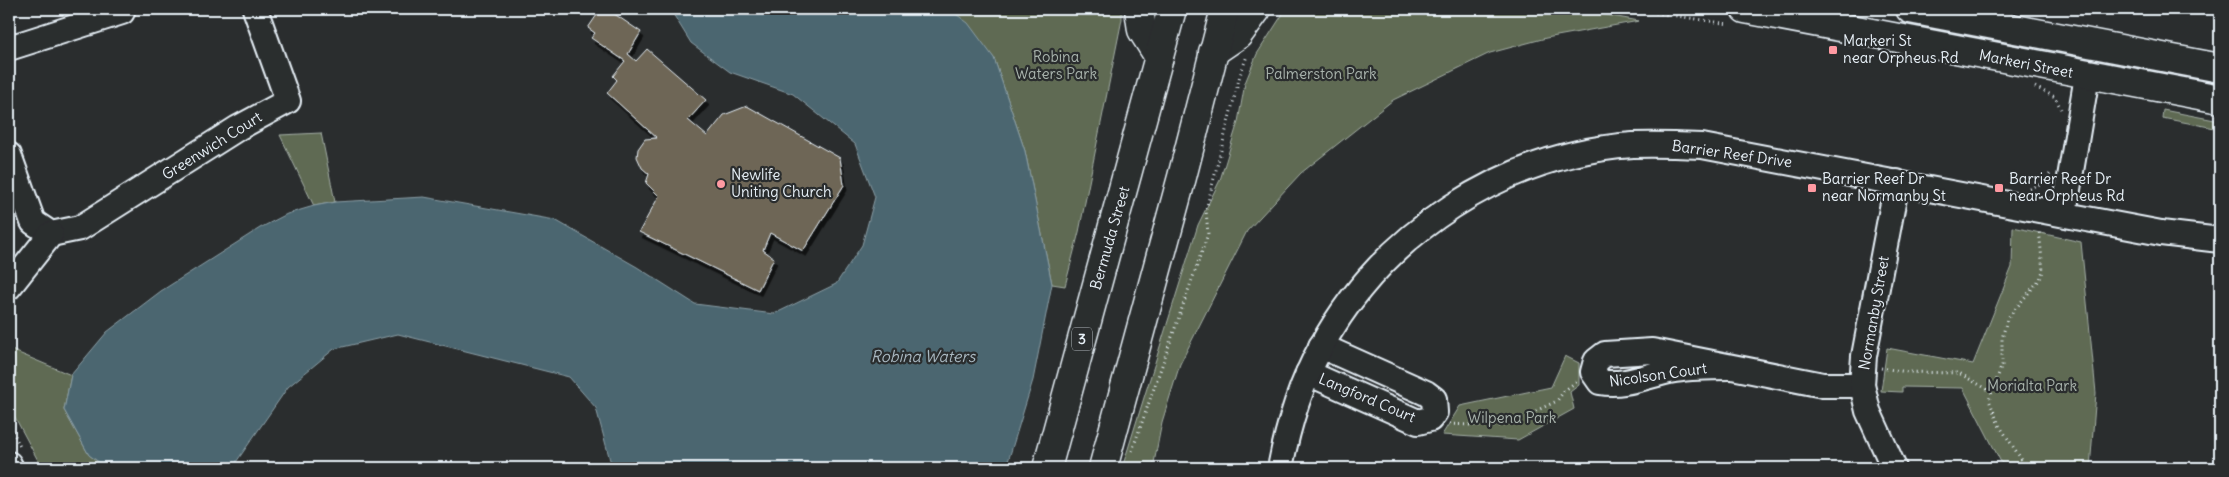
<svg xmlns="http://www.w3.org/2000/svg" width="2229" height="477" viewBox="0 0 2229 477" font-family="Delius,sans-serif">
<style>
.green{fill:#5f6b53;stroke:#a4aea6}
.water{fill:#4c6670;stroke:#8a9ea6}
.building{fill:#6e6656;stroke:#e8f1f8;filter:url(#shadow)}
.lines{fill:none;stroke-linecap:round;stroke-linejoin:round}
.minor-casing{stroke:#e8f1f8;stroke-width:28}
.major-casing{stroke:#e8f1f8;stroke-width:31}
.path{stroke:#e8f1f8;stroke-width:3;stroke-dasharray:1 4;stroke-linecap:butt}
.minor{stroke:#2a2d2e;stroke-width:24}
.major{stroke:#2a2d2e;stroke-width:28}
.poi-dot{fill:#ff9aa2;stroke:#2a2d2e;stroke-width:2}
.labels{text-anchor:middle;stroke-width:4.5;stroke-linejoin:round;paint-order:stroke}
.shield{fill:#2a2d2e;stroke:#afb6bb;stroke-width:1}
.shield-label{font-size:14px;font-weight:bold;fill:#e8f1f8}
.poi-label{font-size:15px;fill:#e8f1f8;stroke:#2a2d2e;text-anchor:start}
.park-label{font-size:15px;fill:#aab5ae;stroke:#2a2d2e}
.street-label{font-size:15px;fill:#e8f1f8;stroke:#2a2d2e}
.water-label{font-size:16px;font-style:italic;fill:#aab9c2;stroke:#2a2d2e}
</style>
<defs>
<filter id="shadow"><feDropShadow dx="3" dy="5.5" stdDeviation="0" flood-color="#0009"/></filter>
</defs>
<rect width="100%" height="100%" fill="#2a2d2e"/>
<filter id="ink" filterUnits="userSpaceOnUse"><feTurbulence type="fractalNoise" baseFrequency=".02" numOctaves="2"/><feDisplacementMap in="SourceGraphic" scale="10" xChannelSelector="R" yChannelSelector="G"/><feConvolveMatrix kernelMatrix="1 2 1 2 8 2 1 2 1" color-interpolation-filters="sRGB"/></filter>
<g filter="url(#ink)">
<g class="green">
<polygon points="949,9 1122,9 1122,19 1079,232 1065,286 1052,284 1025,151 994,58"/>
<polygon points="1286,9 1574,9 1639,21 1546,38 1490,53 1393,100 1301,173 1247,231 1180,364 1162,422 1153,468 1122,468 1198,225 1220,180 1238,122 1245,83 1257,54"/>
<polygon points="2163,110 2220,121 2220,129 2162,118"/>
<polygon points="321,133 335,202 314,206 280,135"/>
<polygon points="2013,227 2081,242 2096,393 2090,468 2004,468 1963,388 1902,387 1902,392 1881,391 1887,348 1973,364 2012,267"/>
<polygon points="9,349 71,375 64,410 89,455 107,468 42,468 9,406"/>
<polygon points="1565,356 1579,363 1579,385 1570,392 1574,409 1518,440 1442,435 1460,406 1551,387"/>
</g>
<polygon class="water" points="670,9 949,9 968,23 994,58 1025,151 1052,284 1033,380 1006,468 619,468 610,460 596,408 569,377 398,334 334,349 288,387 232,468 107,468 89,455 64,410 71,375 107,332 161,291 260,228 287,214 314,206 335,202 424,197 555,220 637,267 695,304 774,314 836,284 862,245 875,197 855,144 793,94 730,72 691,43"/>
<polygon class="building" points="601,9 607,9 641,32 628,54 636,61 647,49 706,100 688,120 707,136 724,115 747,106 840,158 844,185 803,251 770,233 763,250 774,258 758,290 639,232 659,196 646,183 649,174 642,168 637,157 638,149 645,139 657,138 607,93 617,80 613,76 625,61 591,38 595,33 588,28"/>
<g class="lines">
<defs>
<g id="minor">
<polyline points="9,48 122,12"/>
<polyline points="9,155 33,222 51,234 80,228 238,128 288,101 255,9"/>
<polyline points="2064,213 2087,76"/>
<polyline points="9,287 51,234"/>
<path d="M1729,367C1711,367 1693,367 1675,370C1650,374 1625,387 1600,382L1593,372L1596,361L1605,354L1652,351L1823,385H1862"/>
<polyline points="1308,373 1418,422 1430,419 1435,412 1434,399 1426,393 1321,346"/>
<polyline points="9,464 11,468"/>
<path d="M1280,468C1288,426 1300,385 1321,347C1383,233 1504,154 1633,145C1656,144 1679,145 1702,146L2161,233L2220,240"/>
<polyline points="1894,468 1868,411 1862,385 1864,356 1897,182"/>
</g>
<g id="major">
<polyline points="1139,9 1142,30 1159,57"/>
<polyline points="1745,9 2220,99"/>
<polyline points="1910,9 2220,68"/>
<polyline points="1213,52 1238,35 1257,9"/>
<polyline points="1047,468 1172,9"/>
<polyline points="1103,468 1182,177 1225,9"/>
</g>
</defs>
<use href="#minor" class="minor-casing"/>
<use href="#major" class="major-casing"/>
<g class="path">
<polyline points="1631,9 1729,24"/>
<polyline points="2035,87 2055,97 2061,109"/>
<polyline points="2029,188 2043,183 2050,174"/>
<polyline points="1881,368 1908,372 1959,373 1992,392"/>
<polyline points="9,422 20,447"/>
<polyline points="1449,424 1494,426 1506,425 1557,401 1564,391 1577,381"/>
<polyline points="1132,451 1208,234 1206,210 1240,75 1247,56"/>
<polyline points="2027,468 1999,425 1989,400 2002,365 2002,339 2007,319 2040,279 2043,271 2039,229"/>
</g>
<use href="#minor" class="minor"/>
<use href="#major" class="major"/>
</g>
</g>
<g class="poi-dot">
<rect x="1828" y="45" width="10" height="10" rx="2.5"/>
<circle cx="721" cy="184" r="5"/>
<rect x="1807" y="183" width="10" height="10" rx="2.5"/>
<rect x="1994" y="183" width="10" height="10" rx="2.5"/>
</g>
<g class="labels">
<rect class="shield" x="1072" y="327.5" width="20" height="23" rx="4"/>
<g class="shield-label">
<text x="1082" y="344">3</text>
</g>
<g class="poi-label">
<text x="1843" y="46">Markeri St<tspan x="1843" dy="17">near Orpheus Rd</tspan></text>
<text x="731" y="180">Newlife<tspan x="731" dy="17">Uniting Church</tspan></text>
<text x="1822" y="184">Barrier Reef Dr<tspan x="1822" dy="17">near Normanby St</tspan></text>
<text x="2009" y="184">Barrier Reef Dr<tspan x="2009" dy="17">near Orpheus Rd</tspan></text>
</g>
<g class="park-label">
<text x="1056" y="62">Robina<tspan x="1056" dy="17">Waters Park</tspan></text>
<text x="1321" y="79">Palmerston Park</text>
<text x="2032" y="391">Morialta Park</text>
<text x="1512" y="423">Wilpena Park</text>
</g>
<g class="street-label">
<text transform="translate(2026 64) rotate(11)" y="5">Markeri Street</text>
<text transform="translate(212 146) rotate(-32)" y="5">Greenwich Court</text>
<text transform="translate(1732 154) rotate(8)" y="5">Barrier Reef Drive</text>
<text transform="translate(1110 238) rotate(-74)" y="5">Bermuda Street</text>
<text transform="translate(1874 313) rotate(-80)" y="5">Normanby Street</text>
<text transform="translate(1658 375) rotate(-8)" y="5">Nicolson Court</text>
<text transform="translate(1367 398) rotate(23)" y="5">Langford Court</text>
</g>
<g class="water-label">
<text x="923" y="362">Robina Waters</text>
</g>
</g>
<rect width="2229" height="477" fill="none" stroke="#2a2d2e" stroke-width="30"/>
<rect x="15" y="15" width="2199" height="447" fill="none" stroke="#e8f1f8" stroke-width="2" filter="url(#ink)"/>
</svg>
